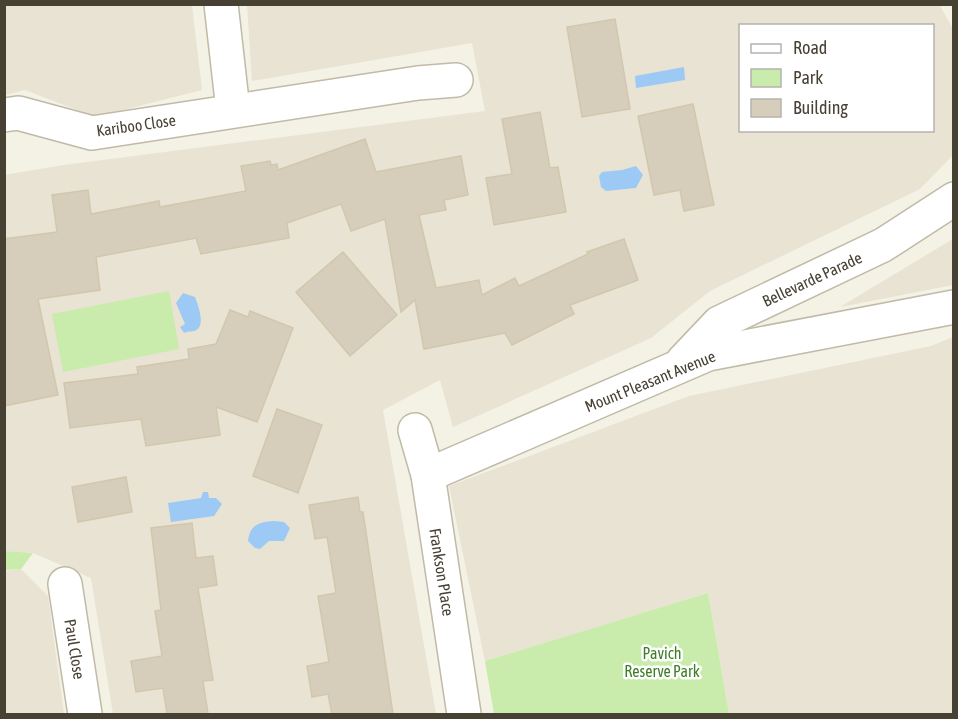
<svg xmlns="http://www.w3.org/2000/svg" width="958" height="719" viewBox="0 0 958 719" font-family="'Asap Condensed',sans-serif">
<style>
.residential{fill:#e8e3d3;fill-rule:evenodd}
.green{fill:#c9ebab}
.water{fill:#9dc9f5}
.building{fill:#d6ceba;stroke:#d2c7ad;stroke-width:1.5}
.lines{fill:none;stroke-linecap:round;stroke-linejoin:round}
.street-casing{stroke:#c0baa7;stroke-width:36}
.street{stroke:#fff;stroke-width:33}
.labels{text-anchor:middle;stroke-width:5;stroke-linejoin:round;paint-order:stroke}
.street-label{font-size:16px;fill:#474134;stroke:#fff}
.park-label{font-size:16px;fill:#3d7d24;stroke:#fff}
</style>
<rect width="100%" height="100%" fill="#f4f1e5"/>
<g class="residential">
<path d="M939,4L953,29V155L920,189L710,291L651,338L453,427L440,380L383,410L436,714H113L91,578L33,553L5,551L4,175L64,165L485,111L472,43L252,81L247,5ZM740,26H932V130H740Z"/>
<polygon points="4,5 192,5 202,90 95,117 25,90 5,95"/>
<polygon points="953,239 953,285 840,307"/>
<polygon points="953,337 953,714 729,714 708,593 485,661 449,486 689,396 931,346"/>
<polygon points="21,569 48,596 64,714 5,714 5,571"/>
</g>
<g class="green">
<polygon points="169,291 179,349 63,372 52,314"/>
<polygon points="5,551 33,553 21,569 5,570"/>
<polygon points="708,593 729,714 494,714 485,661"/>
</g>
<g class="water">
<polygon points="684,67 685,80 636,88 635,76"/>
<polygon points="636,166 643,175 636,188 606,191 601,187 599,176 602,172 622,170"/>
<path d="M183,293L195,297C198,305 207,328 194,331C190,332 187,331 184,333L180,327L185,324L176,303Z"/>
<polygon points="203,492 208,492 209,498 216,498 222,504 214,516 171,522 168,503 201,498"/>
<path d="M274,521L284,522L290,528L284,541H269L260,549L255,548L248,541C250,524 260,522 274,521Z"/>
</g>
<g class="building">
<polygon points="615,19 630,109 582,117 567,27"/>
<polygon points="693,104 714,205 684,211 680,190 654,195 638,116"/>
<polygon points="540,112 550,168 558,167 566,212 494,225 486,178 512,174 502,119"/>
<polygon points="365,139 376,172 461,156 468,195 444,200 446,210 419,215 436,288 479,280 482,295 515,278 519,286 588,254 587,252 624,239 638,280 570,305 574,314 512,345 505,333 424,349 415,300 401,312 385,219 351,231 341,204 287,223 289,238 201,254 196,238 96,257 100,290 38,299 58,395 4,406 4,239 57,232 52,195 88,190 91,214 159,201 160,207 246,191 241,166 270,161 271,165 277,164 278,170"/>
<polygon points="343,252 397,315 350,356 296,292"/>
<polygon points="230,310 248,317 250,311 293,328 257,422 216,407 220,435 146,446 141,419 70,428 64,383 138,374 137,367 189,359 188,349 216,344"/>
<polygon points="277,409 322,425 298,493 253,476"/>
<polygon points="126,477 132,512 78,522 72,487"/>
<polygon points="358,497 360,512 363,512 393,714 332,714 328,694 312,697 307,666 329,662 318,596 336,593 327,537 315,539 309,505"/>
<polygon points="192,523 196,558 213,556 217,585 198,588 213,680 203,681 208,714 167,714 163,688 136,692 131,661 162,656 155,611 161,610 151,528"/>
</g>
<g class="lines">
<defs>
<g id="street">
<polyline points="221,4 233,110"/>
<polyline points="4,115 18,113 92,133 418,83 456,80"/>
<polyline points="683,361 719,323 883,245 954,199"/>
<polyline points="415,430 428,475 464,714"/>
<polyline points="428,475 708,354 954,307"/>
<polyline points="65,584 85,714"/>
</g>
</defs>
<use href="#street" class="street-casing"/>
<use href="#street" class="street"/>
</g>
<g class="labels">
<g class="street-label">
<text transform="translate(136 125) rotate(-8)" y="6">Kariboo Close</text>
<text transform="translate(812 279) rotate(-25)" y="6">Bellevarde Parade</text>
<text transform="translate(650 381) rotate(-22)" y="6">Mount Pleasant Avenue</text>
<text transform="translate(442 572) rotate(81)" y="6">Frankson Place</text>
<text transform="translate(75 649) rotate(81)" y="6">Paul Close</text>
</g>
<g class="park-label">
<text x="662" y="659">Pavich<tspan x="662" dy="18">Reserve Park</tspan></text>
</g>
</g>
<rect width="958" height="719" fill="none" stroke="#474134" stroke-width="12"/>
<rect x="739" y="24" width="195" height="108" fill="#ffffff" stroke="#b5b3ae" stroke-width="1.5"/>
<rect x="751" y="44" width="30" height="9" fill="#ffffff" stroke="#b5b3ae" stroke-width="1.5"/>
<text x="793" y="54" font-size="18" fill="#474134">Road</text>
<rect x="751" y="69" width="30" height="18" fill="#c9ebab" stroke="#b5b3ae" stroke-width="1.5"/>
<text x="793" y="84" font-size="18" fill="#474134">Park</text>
<rect x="751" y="99" width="30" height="18" fill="#d6ceba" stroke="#b5b3ae" stroke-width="1.5"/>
<text x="793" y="114" font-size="18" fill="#474134">Building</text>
</svg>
